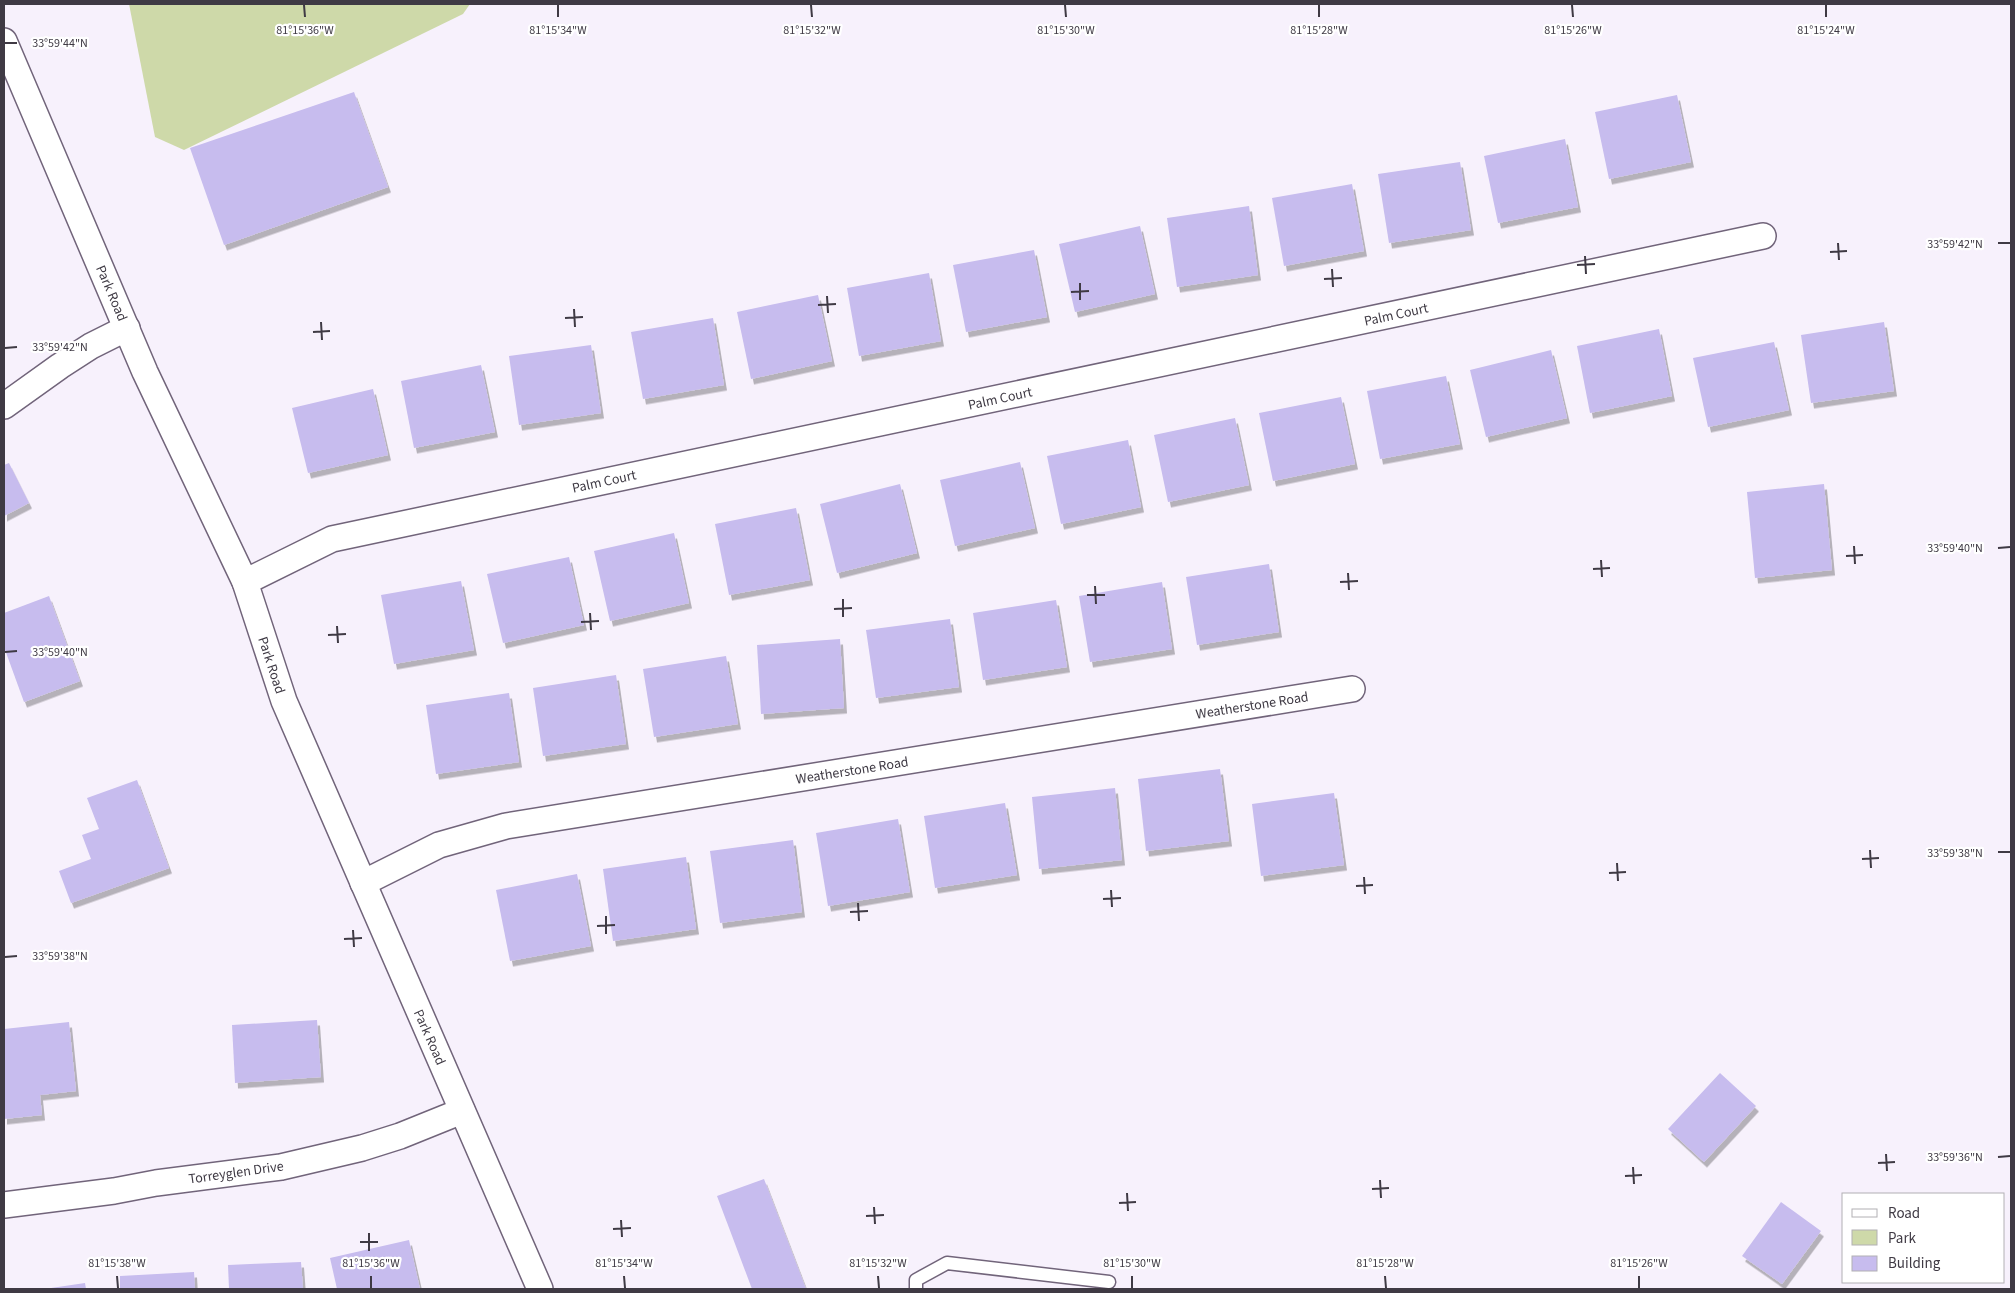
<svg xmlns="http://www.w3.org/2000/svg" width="2015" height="1293" viewBox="0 0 2015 1293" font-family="'Source Sans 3',sans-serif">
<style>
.green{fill:#ced9a9}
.building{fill:#c7bcee;filter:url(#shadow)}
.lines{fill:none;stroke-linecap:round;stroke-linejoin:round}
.lane-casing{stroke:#71647a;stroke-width:15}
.street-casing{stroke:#71647a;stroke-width:28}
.lane{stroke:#fff;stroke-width:12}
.street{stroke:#fff;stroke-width:25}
.ticks{fill:none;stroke:#3f3a44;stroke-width:2}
.labels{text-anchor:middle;stroke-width:4.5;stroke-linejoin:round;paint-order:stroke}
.street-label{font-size:14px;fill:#3f3a44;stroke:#fff}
.ticks-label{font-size:12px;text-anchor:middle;fill:#3f3a44;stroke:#fff;stroke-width:4.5;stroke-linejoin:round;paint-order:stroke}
</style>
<defs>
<filter id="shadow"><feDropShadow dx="3" dy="5.5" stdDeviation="0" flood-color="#0004"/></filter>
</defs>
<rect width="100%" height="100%" fill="#f7f1fc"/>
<polygon class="green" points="129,4 470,4 463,14 184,150 155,137"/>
<g class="building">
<polygon points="354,92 388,187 224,245 190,148"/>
<polygon points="1677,95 1691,162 1609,179 1595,112"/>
<polygon points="1565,139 1578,207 1498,223 1484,156"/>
<polygon points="1460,162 1471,230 1389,243 1378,174"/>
<polygon points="1352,184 1364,251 1284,266 1272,198"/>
<polygon points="1249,206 1258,275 1177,287 1167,218"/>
<polygon points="1140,226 1155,294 1075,312 1059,244"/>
<polygon points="1034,250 1047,317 966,332 953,265"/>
<polygon points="929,273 941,341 859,356 847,288"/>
<polygon points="818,295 832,361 751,379 737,312"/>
<polygon points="713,318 724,385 643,399 631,332"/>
<polygon points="1884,322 1894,391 1811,403 1801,335"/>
<polygon points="1659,329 1672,396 1590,413 1577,346"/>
<polygon points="1774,342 1789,410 1708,427 1693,358"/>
<polygon points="591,345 601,413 519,425 509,356"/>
<polygon points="1551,350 1567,418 1486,437 1470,370"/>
<polygon points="481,365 495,432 414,448 401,381"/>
<polygon points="1446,376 1460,444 1380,459 1367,391"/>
<polygon points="373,389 388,455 308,473 292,408"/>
<polygon points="1341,397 1355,464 1273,481 1259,413"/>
<polygon points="1235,418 1249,485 1168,502 1154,435"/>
<polygon points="1128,440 1141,507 1061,524 1047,456"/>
<polygon points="1020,462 1035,528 955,546 940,480"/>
<polygon points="9,463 29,503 4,516 4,465"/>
<polygon points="900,484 917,553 837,573 820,504"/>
<polygon points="1824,484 1832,570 1755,578 1747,492"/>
<polygon points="796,508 810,580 729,595 715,524"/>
<polygon points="674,533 689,603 610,621 594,551"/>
<polygon points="569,557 584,625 503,643 487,574"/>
<polygon points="1269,564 1279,632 1197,645 1186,577"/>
<polygon points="461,581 474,650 394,664 381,595"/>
<polygon points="1162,582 1172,649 1090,662 1079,596"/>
<polygon points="49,596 80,681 24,702 4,647 4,613"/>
<polygon points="1056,600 1067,667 983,680 973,613"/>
<polygon points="950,619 959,687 876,698 866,630"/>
<polygon points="840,639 844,708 761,714 757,645"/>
<polygon points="726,656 738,724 654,737 643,669"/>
<polygon points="616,675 626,744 543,756 533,688"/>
<polygon points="509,693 519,762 436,774 426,705"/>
<polygon points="1220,769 1229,841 1146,851 1138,779"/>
<polygon points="137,780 169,868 71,903 59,871 91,859 82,835 99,829 87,798"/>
<polygon points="1115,788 1122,860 1039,869 1032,797"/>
<polygon points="1334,793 1344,865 1261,876 1252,804"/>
<polygon points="1005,803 1017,875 935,888 924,816"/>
<polygon points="898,819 910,892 828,906 816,833"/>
<polygon points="793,840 802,912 720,923 710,851"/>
<polygon points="686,857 696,929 613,941 603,869"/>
<polygon points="577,874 591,946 510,961 496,890"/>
<polygon points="317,1020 321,1077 235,1083 232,1025"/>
<polygon points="69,1022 76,1091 40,1095 42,1115 4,1119 4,1029"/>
<polygon points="1720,1073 1756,1106 1704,1162 1668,1129"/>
<polygon points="764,1179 806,1289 752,1289 717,1196"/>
<polygon points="1781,1202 1821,1231 1782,1284 1742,1256"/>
<polygon points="409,1240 420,1289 337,1289 330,1258"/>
<polygon points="301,1262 303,1289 229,1289 228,1265"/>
<polygon points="194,1272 195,1289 120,1289 120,1276"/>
<polygon points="85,1283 86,1289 51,1289 51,1288"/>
</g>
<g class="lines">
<defs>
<polyline id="lane" points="916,1289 916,1280 947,1263 1109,1282"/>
<g id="street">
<polyline points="4,41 145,372 245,582 284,701 540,1289"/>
<polyline points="4,406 60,366 91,346 127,328"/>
<polyline points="245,582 332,539 1763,236"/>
<polyline points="363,883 439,845 506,826 1352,689"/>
<polyline points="4,1205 114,1191 156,1183 281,1167 362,1148 400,1136 462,1111"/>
</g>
</defs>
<use href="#lane" class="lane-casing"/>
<use href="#street" class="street-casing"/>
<use href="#lane" class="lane"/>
<use href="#street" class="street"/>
</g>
<path class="ticks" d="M304,5L305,17M558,5V17M811,5L812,17M1065,5L1066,17M1319,5V17M1572,5L1573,17M1826,5V17M5,43H17M1838,243L1839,260M1998,243H2010M1830,252L1847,251M1585,256L1586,274M1577,265L1595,264M1332,269L1333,287M1324,279L1342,278M1080,283V300M1071,292L1089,291M827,296L828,313M818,305L836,304M574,309L575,327M565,318L583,317M321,322L322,340M313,332L330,331M5,348L17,347M1854,546L1855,564M1998,548L2010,547M1846,556L1863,555M1601,560L1602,577M1593,569L1610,568M1348,573L1349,590M1340,582L1358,581M1095,586L1096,604M1087,595H1105M843,599V617M834,609L852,608M590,613L591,630M581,622L599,621M337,626L338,643M328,635L346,634M5,652L17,651M1870,850L1871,868M1998,852H2010M1862,859L1879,858M1617,863L1618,881M1609,873L1626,872M1364,877L1365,894M1356,886L1373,885M1111,890L1112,907M1103,899L1121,898M858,903L859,921M850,912L868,911M606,916V934M597,926L615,925M353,930L354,947M344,939L362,938M5,957L17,956M1886,1154L1887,1171M1998,1157L2010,1156M1878,1163L1895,1162M1633,1167L1634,1184M1625,1176L1642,1175M1380,1180L1381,1198M1372,1189L1389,1188M1127,1193L1128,1211M1119,1203L1136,1202M874,1207L875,1224M866,1216L884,1215M621,1220L622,1237M613,1229L631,1228M369,1233V1251M360,1242H378M117,1276L118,1288M371,1276V1288M624,1276L625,1288M878,1276L879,1288M1132,1276V1288M1385,1276L1386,1288M1639,1276V1288"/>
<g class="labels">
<g class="street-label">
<text transform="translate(112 293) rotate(67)" y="5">Park Road</text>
<text transform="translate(1396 314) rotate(-12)" y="5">Palm Court</text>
<text transform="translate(1000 398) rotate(-12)" y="5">Palm Court</text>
<text transform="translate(604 481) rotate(-12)" y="5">Palm Court</text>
<text transform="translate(272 665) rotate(72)" y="5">Park Road</text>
<text transform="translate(1252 705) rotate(-9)" y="5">Weatherstone Road</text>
<text transform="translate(852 770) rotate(-9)" y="5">Weatherstone Road</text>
<text transform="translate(430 1037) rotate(66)" y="5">Park Road</text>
<text transform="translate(236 1172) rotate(-8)" y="5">Torreyglen Drive</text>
</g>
</g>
<g class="ticks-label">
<text x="305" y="34">81°15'36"W</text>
<text x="558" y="34">81°15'34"W</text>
<text x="812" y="34">81°15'32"W</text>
<text x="1066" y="34">81°15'30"W</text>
<text x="1319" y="34">81°15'28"W</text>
<text x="1573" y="34">81°15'26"W</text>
<text x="1826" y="34">81°15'24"W</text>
<text x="60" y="47">33°59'44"N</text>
<text x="1955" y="248">33°59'42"N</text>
<text x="60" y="351">33°59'42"N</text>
<text x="1955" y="552">33°59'40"N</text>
<text x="60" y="656">33°59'40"N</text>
<text x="1955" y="857">33°59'38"N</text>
<text x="60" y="960">33°59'38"N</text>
<text x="1955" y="1161">33°59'36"N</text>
<text x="117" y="1267">81°15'38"W</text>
<text x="371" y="1267">81°15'36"W</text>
<text x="624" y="1267">81°15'34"W</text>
<text x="878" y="1267">81°15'32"W</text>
<text x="1132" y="1267">81°15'30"W</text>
<text x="1385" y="1267">81°15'28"W</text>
<text x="1639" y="1267">81°15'26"W</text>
</g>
<rect width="2015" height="1293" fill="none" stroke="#3f3a44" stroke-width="10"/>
<rect x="1842" y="1193" width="162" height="90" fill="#ffffff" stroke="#b2b0b4"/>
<rect x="1852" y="1209" width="25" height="8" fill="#ffffff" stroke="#b2b0b4"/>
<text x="1888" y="1218" font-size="15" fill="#3f3a44">Road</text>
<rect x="1852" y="1230" width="25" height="15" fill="#ced9a9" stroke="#b2b0b4"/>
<text x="1888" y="1243" font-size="15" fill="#3f3a44">Park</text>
<rect x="1852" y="1256" width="25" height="15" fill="#c7bcee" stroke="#b2b0b4"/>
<text x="1888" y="1268" font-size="15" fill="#3f3a44">Building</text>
</svg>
